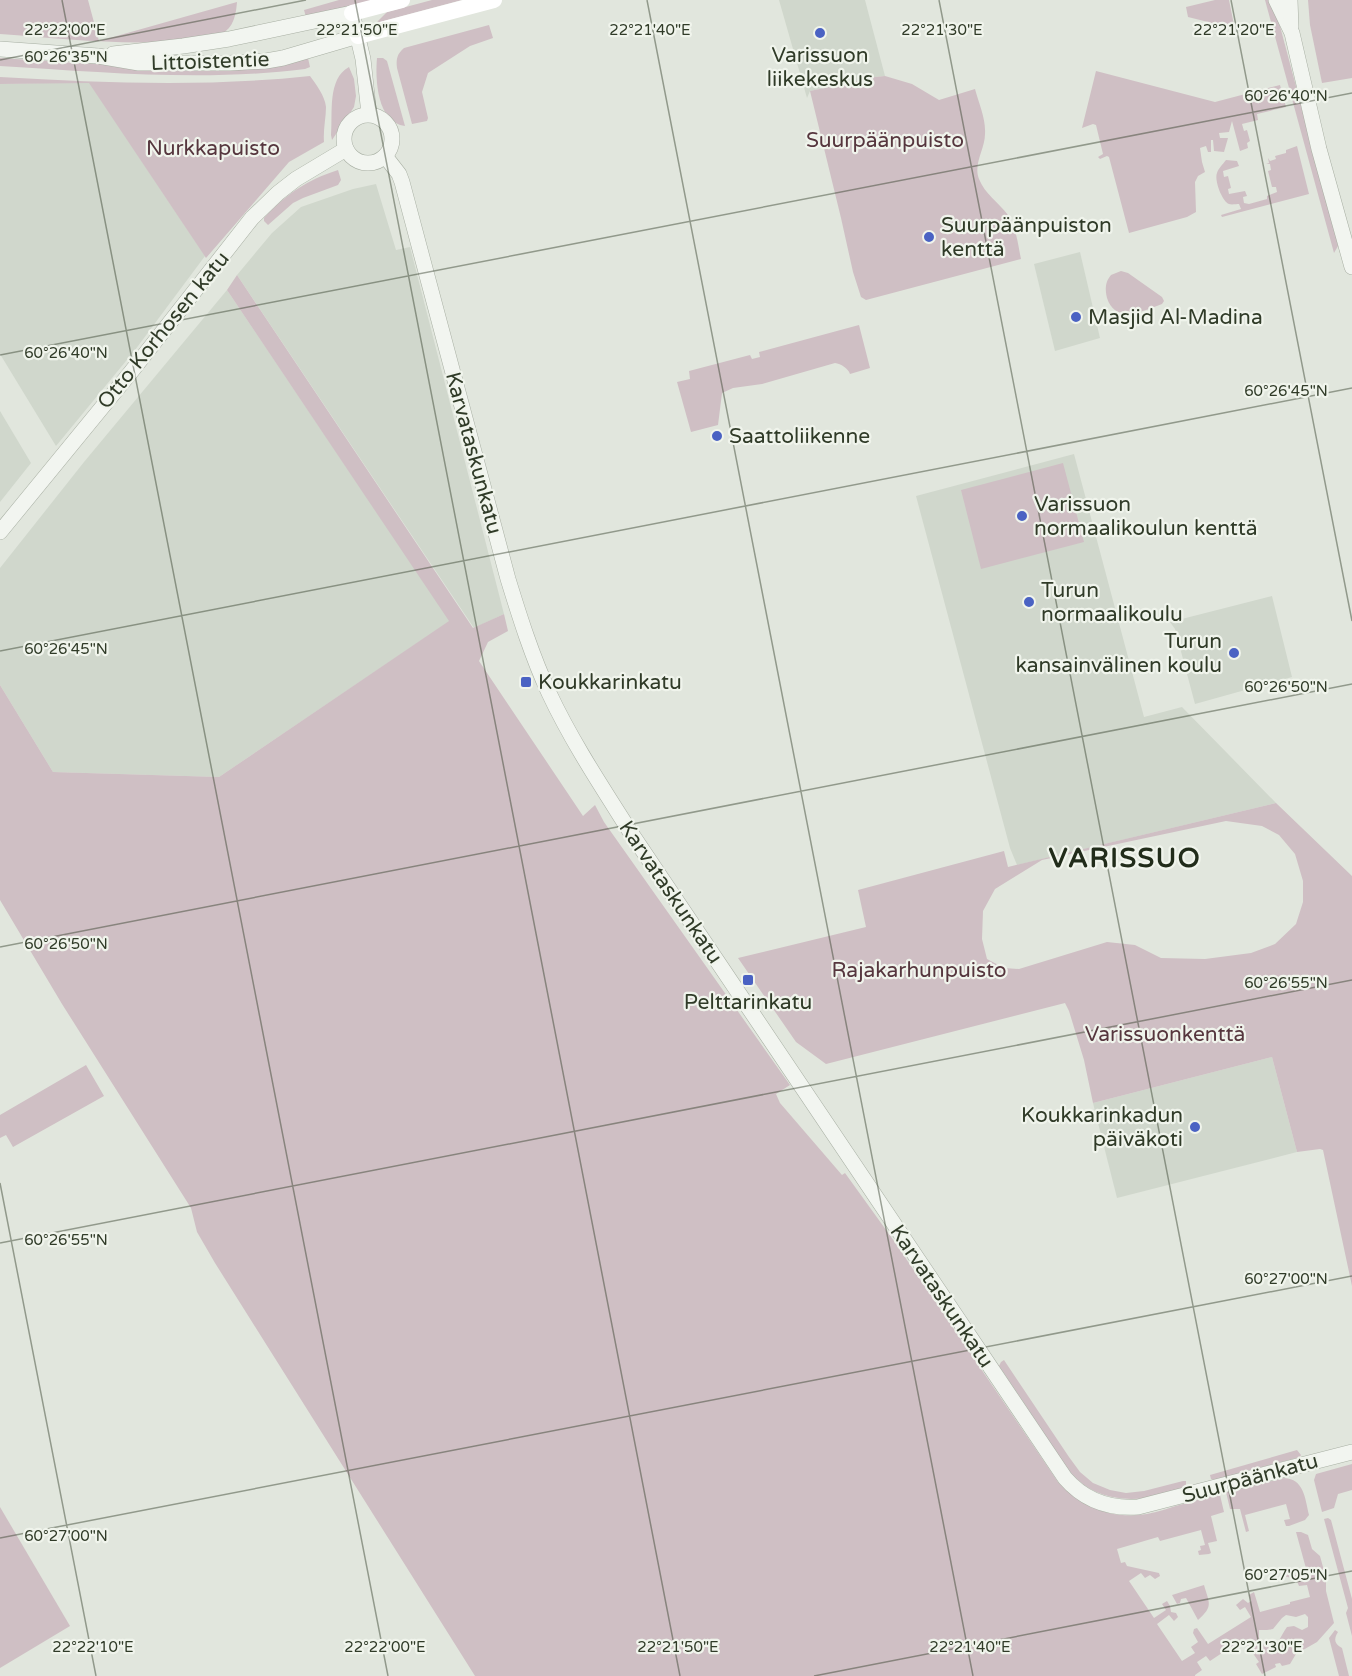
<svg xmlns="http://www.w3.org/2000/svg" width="1352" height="1676" viewBox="0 0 1352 1676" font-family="'Varela Round',sans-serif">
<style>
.built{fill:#d0d7cc}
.green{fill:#cfbfc4;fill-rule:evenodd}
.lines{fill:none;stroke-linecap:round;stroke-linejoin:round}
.tertiary-casing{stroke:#a8afa3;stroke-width:16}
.tertiary{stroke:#f2f5f0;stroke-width:15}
.secondary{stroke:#fff;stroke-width:16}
.ticks{fill:none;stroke:#303b28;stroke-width:1.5;stroke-opacity:0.45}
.poi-dot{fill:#4a62c3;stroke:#f0f4ec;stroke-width:2}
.labels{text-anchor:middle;stroke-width:4.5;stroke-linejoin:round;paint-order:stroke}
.poi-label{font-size:21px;fill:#303b28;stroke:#f0f4ec;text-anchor:start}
.street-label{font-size:21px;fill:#303b28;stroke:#f0f4ec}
.park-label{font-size:21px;fill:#56363e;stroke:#f0f4ec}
.district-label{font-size:27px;font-weight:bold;letter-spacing:1.5px;fill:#212c1a;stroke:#f0f4ec}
.ticks-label{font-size:15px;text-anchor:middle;fill:#303b28;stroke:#f0f4ec;stroke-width:4.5;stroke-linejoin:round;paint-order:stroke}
</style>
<rect width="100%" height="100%" fill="#e1e6dd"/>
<g class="built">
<polygon points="779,0 865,0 885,76 875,77 810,91 807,98"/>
<polygon points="89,82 205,256 135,350 56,446 0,354 0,84"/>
<polygon points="376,184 396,250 410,247 504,614 474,628 237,275 272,233 301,207 353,189"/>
<polygon points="1080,252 1100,338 1055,351 1034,264"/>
<polygon points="227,290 450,621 219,777 53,772 0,685 0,568 84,462"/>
<polygon points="0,411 31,463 0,502"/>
<polygon points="1074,454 1144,717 1182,707 1276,803 1017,865 1010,848 916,496"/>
<polygon points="1272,596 1292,677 1195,704 1175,629 1170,622"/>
<polygon points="1272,1057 1297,1152 1117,1198 1093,1103"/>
</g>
<g class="green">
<path d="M0,0H88L99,41L237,2C236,14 234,28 221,34C205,41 180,42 162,42C108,44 54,38 0,34Z"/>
<polygon points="339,0 373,0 306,17 304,10"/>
<polygon points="432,0 462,0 376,23 387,12"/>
<polygon points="1215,0 1229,0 1234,25 1224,26 1188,17 1186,7"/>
<polygon points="1265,0 1273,0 1337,240 1338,246 1334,253"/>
<polygon points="1308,0 1352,0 1352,78 1322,83 1310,25"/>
<path d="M489,25L493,38L470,46L428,73L422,92L428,118L427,121L412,124L397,68C396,59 397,54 404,48Z"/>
<path d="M0,58L78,63L207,68L308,58L310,67L305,69C204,82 101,72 0,66Z"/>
<path d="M377,58H383L387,61L405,126C377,123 375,79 377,58Z"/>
<path d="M349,67L354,79L356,96L354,107L332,140L331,135C333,113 327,79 349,67Z"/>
<polygon points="1096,71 1215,102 1280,85 1286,107 1257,114 1258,120 1242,124 1244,131 1247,130 1250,141 1247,143 1248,148 1240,151 1232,121 1229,132 1219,133 1220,138 1228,138 1224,152 1214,151 1213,140 1211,140 1211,152 1208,152 1206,146 1200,148 1202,162 1205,172 1198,176 1195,182 1196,212 1187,217 1129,233 1109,157 1107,156 1100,159 1098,157 1103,154 1096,125 1093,124 1082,128"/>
<path d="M310,76C316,84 325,96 326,107C326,118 323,130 324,142L289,162L206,258L89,83L0,84V77C103,83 207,87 310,76Z"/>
<path d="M885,76L912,84L939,100L975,89C979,104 986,119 985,134C985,149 973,164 979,179C985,194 998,202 1008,215C1016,226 1018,245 1021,259L866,300L861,297L853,272L841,218L810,91L875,77Z"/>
<path d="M1297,146L1309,194L1222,217L1221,215L1241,209L1239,204C1237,204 1231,205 1229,204C1222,201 1214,180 1217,173C1218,169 1223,164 1226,160L1237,161L1239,166L1223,171L1224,177L1228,176L1231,188L1228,189L1229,194L1245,191L1247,196L1243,197L1244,203L1249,204L1267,199V196L1277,192L1276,187H1272L1268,171L1271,170L1270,164H1266L1269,163L1268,158L1270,161L1276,159L1275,156L1286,153V150Z"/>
<path d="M338,170L341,180L338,185L303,198L293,203L268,225L264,221V218C286,194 307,180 338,170Z"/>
<path d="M1121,271L1128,273L1162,297L1164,301L1162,304C1144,311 1115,324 1107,298C1105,289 1105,282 1111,275Z"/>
<path d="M237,275L473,628L504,614L508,631L488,642L479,661L583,816L595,805L604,822L790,1085L776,1094L780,1103L842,1175L845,1173L894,1241L1058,1482C1081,1507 1113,1520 1147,1514C1159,1512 1171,1507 1183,1504C1195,1501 1208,1495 1220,1495L1224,1512L1211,1516L1217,1541L1208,1543L1211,1553L1209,1554L1199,1555L1198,1551L1201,1550L1200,1546L1205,1545L1201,1530L1160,1541L1158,1537L1117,1549L1121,1563L1125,1562L1127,1566L1159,1573L1160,1576L1155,1579L1150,1575L1145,1578L1141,1573L1129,1581L1154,1618L1166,1610L1162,1604L1167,1601L1170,1606L1171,1612L1176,1613L1178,1617L1174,1621L1169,1615L1157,1624L1182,1661L1195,1653L1191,1647L1198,1642L1193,1633L1194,1629L1197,1628L1208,1644L1251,1617L1245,1607L1240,1610L1236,1605L1243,1599L1248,1603L1251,1601L1249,1595L1254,1592L1260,1612L1290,1604V1602L1310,1597L1307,1585L1299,1586L1296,1579C1287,1576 1285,1580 1282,1568L1292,1576L1307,1572L1296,1532H1301L1308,1535L1312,1549L1320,1556L1326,1578V1591L1334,1623L1317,1642L1296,1654L1290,1664L1282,1666L1280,1663L1275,1664L1276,1667L1262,1674L1256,1664L1259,1662L1243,1639L1210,1661L1206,1656L1197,1662L1202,1670L1195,1675V1676H475L215,1263L197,1232L191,1208L62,1004L0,900V685L53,772L219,777L449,621L227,290ZM1305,1614L1308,1617V1627L1302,1630L1294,1626L1287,1627C1278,1639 1274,1660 1259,1638V1630H1267L1273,1629L1282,1618L1286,1615L1296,1617Z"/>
<path d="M859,325L870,368L850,374C848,368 841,364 835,363L762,384L733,388L722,393L718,425L691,432L677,382L690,379L689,371L750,355L752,359L760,357L759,352Z"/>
<polygon points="1063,463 1084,542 981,569 961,490"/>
<path d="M1276,803L1352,876V1286L1323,1150L1320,1149L1297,1152L1272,1057L1093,1103L1084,1060L1069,1011L1065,1003L826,1064L796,1042L738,958L866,927L858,890L1004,851L1008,867ZM1226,821L1262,826L1279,835L1295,854L1303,881V902L1296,924L1275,944L1251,953L1205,959L1161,958L1135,945L1107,942L1019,969L1004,968L987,959L982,939L983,911L995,889L1042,860Z"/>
<polygon points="86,1065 104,1096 13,1147 6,1135 0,1138 0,1115"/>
<path d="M1004,1360L1069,1457L1080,1472L1093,1483L1110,1490L1126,1493L1144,1491L1183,1481H1186V1487C1152,1501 1108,1507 1078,1480C1064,1468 1055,1450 1045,1435C1030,1412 1015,1389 999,1366L1001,1362Z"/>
<polygon points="1297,1450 1301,1455 1300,1457 1214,1480 1211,1479 1210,1475"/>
<polygon points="1352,1464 1352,1490 1338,1494 1334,1508 1322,1512 1314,1480 1316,1474"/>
<path d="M1284,1478C1304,1479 1305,1498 1309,1515L1305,1520L1289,1526H1286L1284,1520L1290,1519L1286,1504L1245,1515L1249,1531L1246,1532L1240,1509H1230L1226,1492Z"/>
<polygon points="0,1507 70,1626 0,1668"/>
<polygon points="1328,1518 1331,1520 1352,1599 1352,1636 1346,1613 1348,1608 1324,1519"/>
<path d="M1204,1585C1209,1603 1214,1606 1198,1620L1186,1598L1181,1599L1180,1603L1177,1604L1172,1595Z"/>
<path d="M1335,1630L1338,1632C1333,1640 1335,1644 1342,1648L1349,1676H1339L1329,1638Z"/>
</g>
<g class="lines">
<defs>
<g id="tertiary">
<polyline points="1276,0 1292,33 1319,149 1352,267"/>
<polyline points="1290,0 1291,27"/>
<polyline points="0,49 98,56 139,63 230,63 266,61 283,58 358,36"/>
<polyline points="113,54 183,46 229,39 352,13 363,59 369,114"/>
<circle cx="368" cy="139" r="24"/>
<path d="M385,156L399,174L402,182L508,579C520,618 532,656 549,693C572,742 602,787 631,833L1065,1478C1084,1500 1109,1509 1138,1507L1352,1452"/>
<polyline points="0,532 131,372 252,218 278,193 296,179 346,149"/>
</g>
</defs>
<use href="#tertiary" class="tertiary-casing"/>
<use href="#tertiary" class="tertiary"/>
<g class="secondary">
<polyline points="352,13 402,0"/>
<polyline points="358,36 494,0"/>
</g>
</g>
<path class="ticks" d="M62,0L388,1676M355,0L680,1676M647,0L973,1676M939,0L1265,1676M1231,0L1352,621M0,60L306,0M0,355L1352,93M0,651L1352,388M0,947L1352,684M0,1183L96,1676M0,1243L1352,980M0,1538L1352,1276M814,1676L1352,1571"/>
<g class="poi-dot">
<circle cx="820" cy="33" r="6"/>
<circle cx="929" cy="237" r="6"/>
<circle cx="1076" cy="317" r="6"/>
<circle cx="717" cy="436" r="6"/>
<circle cx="1022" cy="516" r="6"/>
<circle cx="1029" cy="602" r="6"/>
<circle cx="1234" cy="653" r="6"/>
<rect x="520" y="676" width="12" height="12" rx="3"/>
<rect x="742" y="974" width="12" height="12" rx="3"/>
<circle cx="1195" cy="1127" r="6"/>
</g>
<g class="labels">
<g class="poi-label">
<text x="820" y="62" text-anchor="middle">Varissuon<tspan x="820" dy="24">liikekeskus</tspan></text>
<text x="941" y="232">Suurpäänpuiston<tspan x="941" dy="24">kenttä</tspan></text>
<text x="1088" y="324">Masjid Al-Madina</text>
<text x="729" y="443">Saattoliikenne</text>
<text x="1034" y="511">Varissuon<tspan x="1034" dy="24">normaalikoulun kenttä</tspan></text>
<text x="1041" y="597">Turun<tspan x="1041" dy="24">normaalikoulu</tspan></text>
<text x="1222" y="648" text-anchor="end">Turun<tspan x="1222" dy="24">kansainvälinen koulu</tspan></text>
<text x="538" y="689">Koukkarinkatu</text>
<text x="748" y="1009" text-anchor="middle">Pelttarinkatu</text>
<text x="1183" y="1122" text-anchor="end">Koukkarinkadun<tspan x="1183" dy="24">päiväkoti</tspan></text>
</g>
<g class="street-label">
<text transform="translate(210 61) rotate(-2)" y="7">Littoistentie</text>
<text transform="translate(163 330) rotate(-51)" y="7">Otto Korhosen katu</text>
<text transform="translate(474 453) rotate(75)" y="7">Karvataskunkatu</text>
<text transform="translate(671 892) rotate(56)" y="7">Karvataskunkatu</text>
<text transform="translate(942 1296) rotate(56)" y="7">Karvataskunkatu</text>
<text transform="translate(1250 1478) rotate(-15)" y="7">Suurpäänkatu</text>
</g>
<g class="park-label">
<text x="885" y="147">Suurpäänpuisto</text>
<text x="213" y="155">Nurkkapuisto</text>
<text x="919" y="977">Rajakarhunpuisto</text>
<text x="1165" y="1041">Varissuonkenttä</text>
</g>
<g class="district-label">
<text x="1125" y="867">VARISSUO</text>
</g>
</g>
<g class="ticks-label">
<text x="65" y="35">22°22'00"E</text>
<text x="357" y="35">22°21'50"E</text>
<text x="650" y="35">22°21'40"E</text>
<text x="942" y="35">22°21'30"E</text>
<text x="1234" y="35">22°21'20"E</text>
<text x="66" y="62">60°26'35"N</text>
<text x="1286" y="101">60°26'40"N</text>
<text x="66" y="358">60°26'40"N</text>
<text x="1286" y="396">60°26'45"N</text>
<text x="66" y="654">60°26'45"N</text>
<text x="1286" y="692">60°26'50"N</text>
<text x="66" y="949">60°26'50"N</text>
<text x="1286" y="988">60°26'55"N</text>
<text x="66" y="1245">60°26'55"N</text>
<text x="1286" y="1284">60°27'00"N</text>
<text x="66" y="1541">60°27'00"N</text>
<text x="1286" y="1580">60°27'05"N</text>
<text x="93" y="1652">22°22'10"E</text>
<text x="385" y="1652">22°22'00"E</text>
<text x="678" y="1652">22°21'50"E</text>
<text x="970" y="1652">22°21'40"E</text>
<text x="1262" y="1652">22°21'30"E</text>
</g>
</svg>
